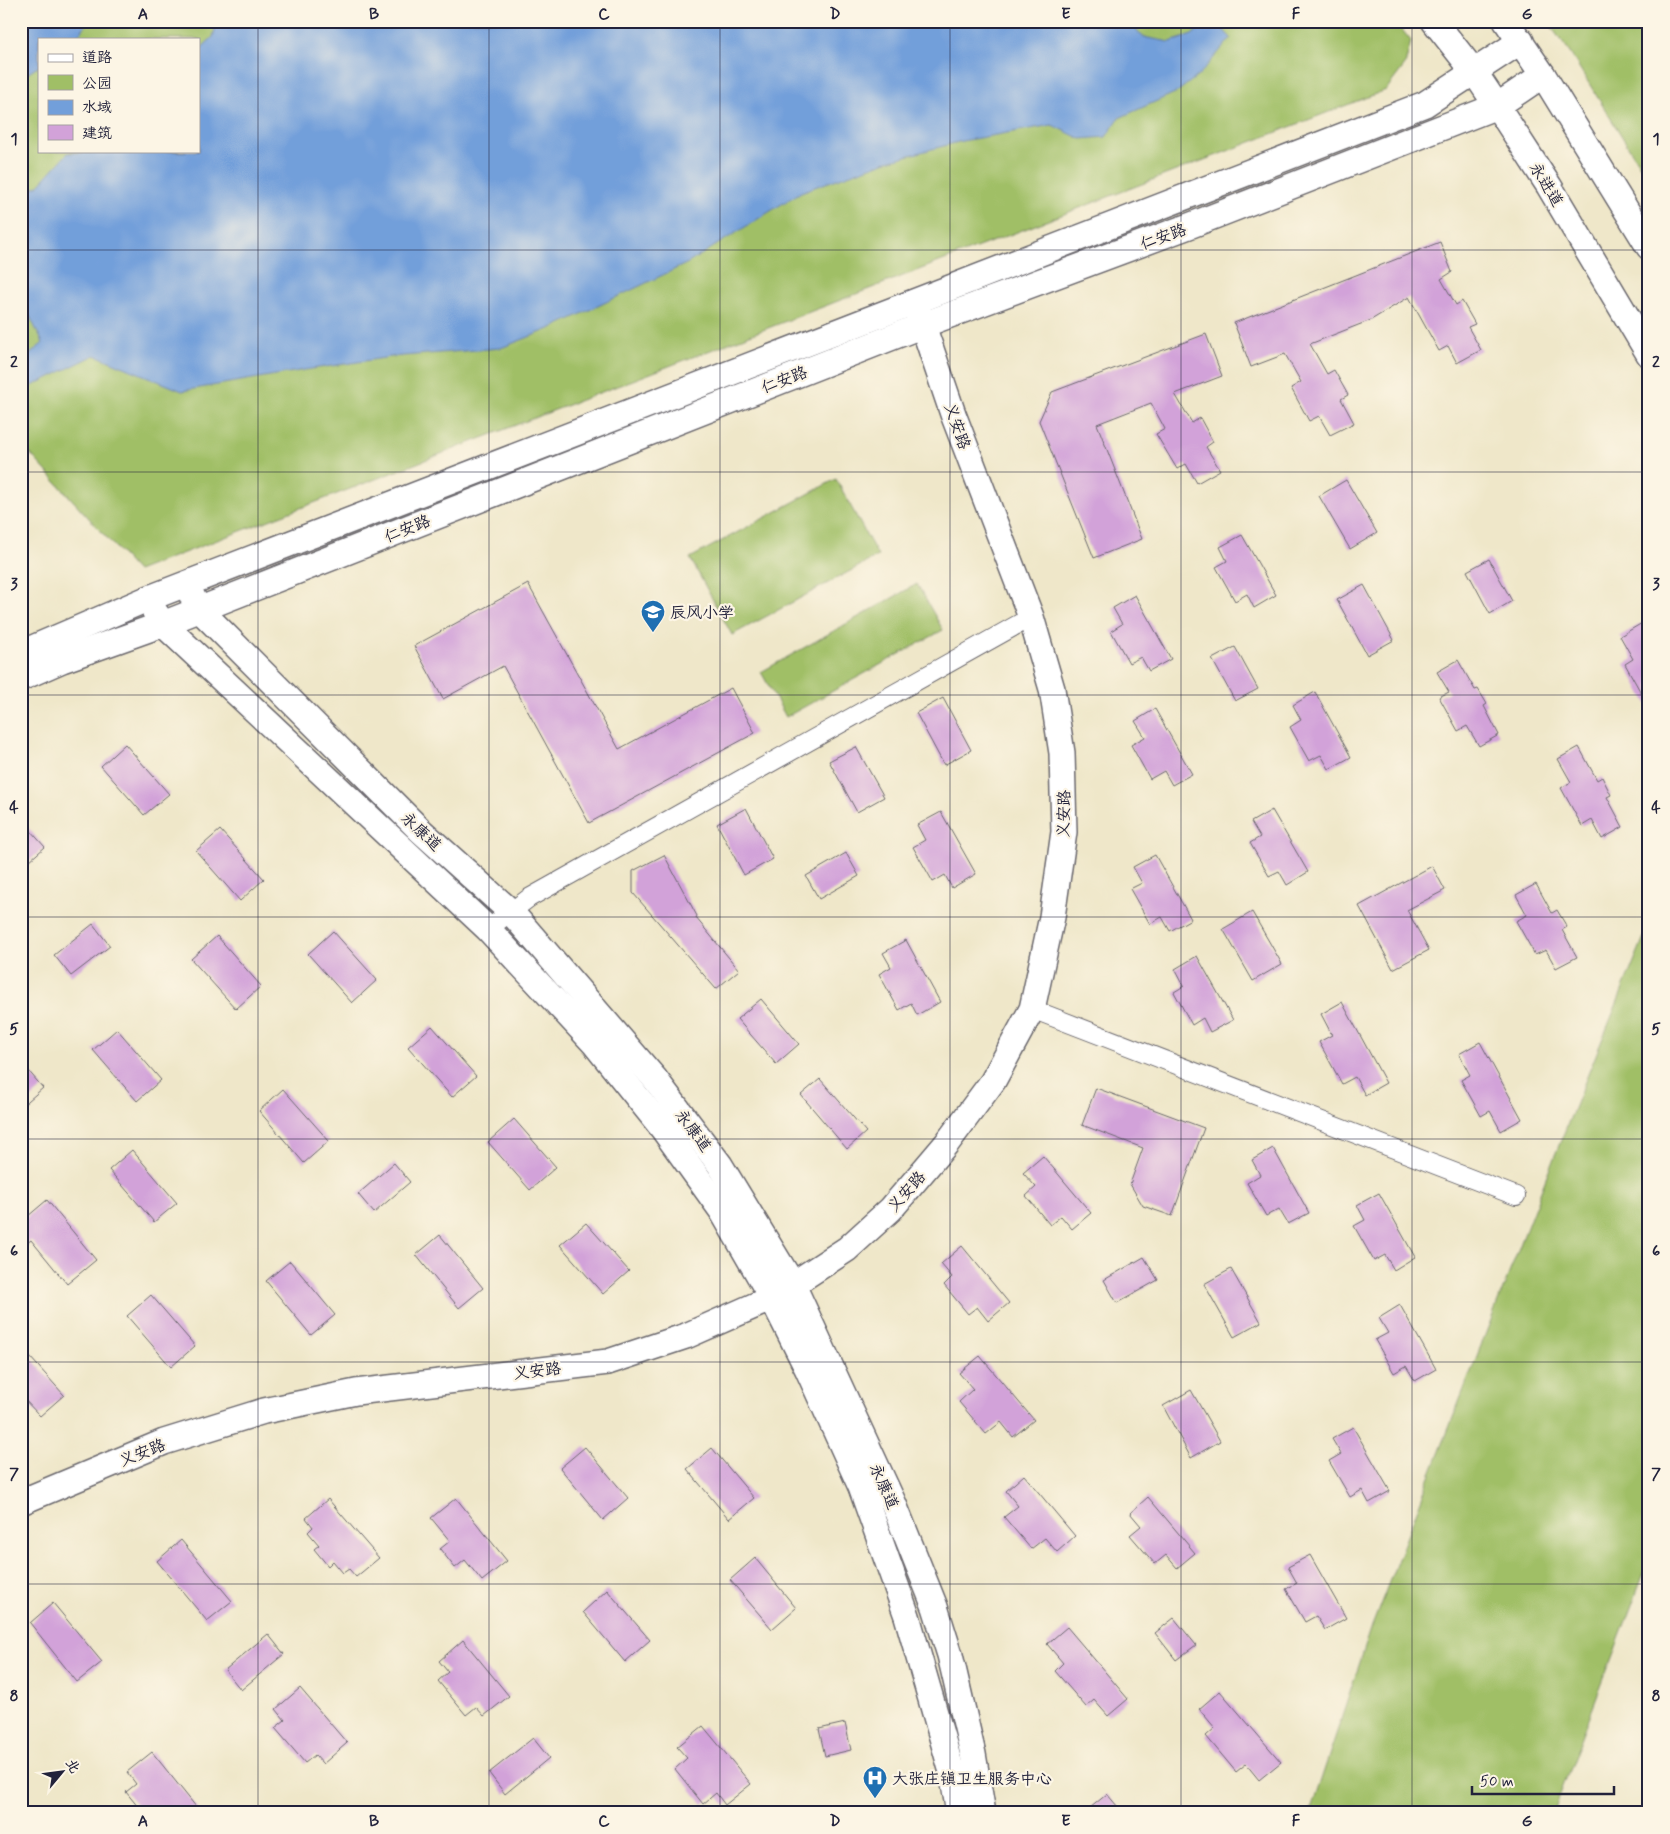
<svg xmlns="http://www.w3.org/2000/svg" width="1670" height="1834" viewBox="0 0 1670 1834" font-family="Mynerve,'LXGW WenKai TC',sans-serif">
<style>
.green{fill:#a0bf66;stroke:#617050;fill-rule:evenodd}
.water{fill:#729fda;stroke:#4a608a}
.building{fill:#d2a2d9}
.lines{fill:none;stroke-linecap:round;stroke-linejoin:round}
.street-casing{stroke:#6a676d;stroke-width:20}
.secondary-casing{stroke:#6a676d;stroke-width:28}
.street{stroke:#fff;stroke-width:18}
.secondary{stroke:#fff;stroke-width:25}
.grid{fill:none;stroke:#22223b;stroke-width:1;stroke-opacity:0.55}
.labels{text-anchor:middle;stroke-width:4.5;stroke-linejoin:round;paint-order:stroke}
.street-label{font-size:16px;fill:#22223b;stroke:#fcf5e5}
.poi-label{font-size:16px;fill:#22223b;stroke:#fcf5e5;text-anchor:start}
.neatline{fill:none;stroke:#22223b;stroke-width:2}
.grid-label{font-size:16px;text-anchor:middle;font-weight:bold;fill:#22223b}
</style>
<rect width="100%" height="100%" fill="#fcf5e5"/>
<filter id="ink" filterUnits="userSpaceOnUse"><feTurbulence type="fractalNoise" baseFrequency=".02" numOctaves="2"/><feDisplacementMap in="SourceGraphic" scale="10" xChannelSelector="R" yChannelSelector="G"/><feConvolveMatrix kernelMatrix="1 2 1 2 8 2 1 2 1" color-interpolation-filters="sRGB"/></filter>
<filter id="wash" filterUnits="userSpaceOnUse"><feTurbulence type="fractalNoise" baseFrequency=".0096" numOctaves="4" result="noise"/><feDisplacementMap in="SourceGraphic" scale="20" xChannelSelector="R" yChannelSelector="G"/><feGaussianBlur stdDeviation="1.12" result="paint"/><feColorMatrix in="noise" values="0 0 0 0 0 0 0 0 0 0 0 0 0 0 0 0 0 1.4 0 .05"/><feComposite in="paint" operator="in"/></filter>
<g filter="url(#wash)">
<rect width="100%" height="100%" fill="#efe7c9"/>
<g class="green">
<path d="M21,21H1395L1411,41L1405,65L1386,90L137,571L27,450L21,452ZM39,39H199V151H39Z"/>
<polygon points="1547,21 1649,21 1649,180 1570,53"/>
<polygon points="836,479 878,556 732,635 690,558"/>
<polygon points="917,584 943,630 786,717 761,672"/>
<polygon points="1649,925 1649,1560 1553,1813 1310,1813 1372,1626 1555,1155"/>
</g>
<g class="water">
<polygon points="21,21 86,21 85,26 75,39 39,39 39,66 21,78"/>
<polygon points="217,21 1129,21 1143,37 1170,42 1192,35 1208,21 1215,21 1231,38 1199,75 1177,92 1119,118 1106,137 1081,139 1052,125 962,141 884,162 801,192 688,263 552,328 501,348 391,357 305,370 182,391 95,355 32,386 21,381 21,362 43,343 21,299 21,192 38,186 68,153 199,151 199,50 213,37"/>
</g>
<g id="blocks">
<g class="building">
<polygon points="1440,242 1452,272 1441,279 1456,305 1462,301 1475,324 1468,327 1481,350 1457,363 1448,346 1439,351 1409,297 1371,320 1310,344 1327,374 1334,370 1348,395 1341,399 1354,423 1330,435 1319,416 1309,421 1291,388 1301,382 1285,354 1251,367 1234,323"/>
<polygon points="1206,334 1222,376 1175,394 1192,423 1200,418 1213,442 1206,447 1220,470 1197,483 1186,464 1177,469 1156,434 1165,429 1151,403 1097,424 1142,539 1094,558 1039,421 1052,392"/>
<polygon points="1346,480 1377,533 1350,549 1319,496"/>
<polygon points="1242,535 1276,595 1254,608 1247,594 1235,601 1216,567 1227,561 1220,547"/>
<polygon points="1489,559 1512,601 1490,614 1467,571"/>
<polygon points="528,584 619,749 731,688 755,733 589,823 503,666 443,699 414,646"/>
<polygon points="1364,585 1394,640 1367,655 1337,600"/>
<polygon points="1135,595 1171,659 1149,671 1141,657 1129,663 1111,631 1122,624 1113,608"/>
<polygon points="1649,619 1649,707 1625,664 1633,659 1620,636"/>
<polygon points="1235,647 1258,689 1235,701 1212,659"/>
<polygon points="1458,660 1475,690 1478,689 1487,704 1484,706 1499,735 1479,746 1467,726 1458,731 1439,697 1449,692 1437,672"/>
<polygon points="1315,692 1351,757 1329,769 1321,755 1309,761 1290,727 1301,720 1293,705"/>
<polygon points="943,698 971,750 944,765 916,713"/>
<polygon points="1155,709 1192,774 1172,785 1164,771 1150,779 1131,745 1145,737 1135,721"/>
<polygon points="125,744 169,794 144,815 101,766"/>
<polygon points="856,747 884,797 857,812 829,761"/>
<polygon points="1579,747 1597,780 1602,777 1611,795 1607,797 1623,827 1602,839 1592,820 1582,826 1561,788 1571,782 1558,759"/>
<polygon points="746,808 773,859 744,875 717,824"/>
<polygon points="1272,810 1308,872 1287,885 1279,871 1269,876 1250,843 1260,837 1251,822"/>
<polygon points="941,812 976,874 952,888 945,875 933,882 913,847 925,840 917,825"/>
<polygon points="21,820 45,847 21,868"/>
<polygon points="220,830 264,879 240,901 196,851"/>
<polygon points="846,853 859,876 819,899 806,876"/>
<polygon points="664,855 697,916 696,918 739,970 716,989 633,893 633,871"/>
<polygon points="1155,855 1191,919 1170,931 1162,917 1150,924 1130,889 1142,883 1133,867"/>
<polygon points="1432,866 1445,890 1407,910 1429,950 1393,969 1359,906"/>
<polygon points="1536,884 1552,913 1557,910 1567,927 1562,930 1577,957 1556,968 1546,950 1535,955 1516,921 1527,915 1516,895"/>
<polygon points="1252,912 1282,964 1253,981 1223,929"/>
<polygon points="93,924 110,946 71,976 54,955"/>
<polygon points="333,931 377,980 352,1003 308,954"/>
<polygon points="217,936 261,986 236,1009 191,959"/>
<polygon points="906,940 940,1002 917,1015 911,1003 899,1010 879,974 891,967 883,953"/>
<polygon points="1197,956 1233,1020 1210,1032 1203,1018 1192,1025 1174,992 1184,986 1175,969"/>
<polygon points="761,999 799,1044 776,1064 737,1019"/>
<polygon points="1342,1002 1386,1083 1365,1095 1355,1077 1342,1084 1319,1042 1332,1035 1321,1014"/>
<polygon points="432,1026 476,1076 452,1097 408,1047"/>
<polygon points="117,1029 161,1080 137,1101 93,1050"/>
<polygon points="1480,1042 1522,1119 1501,1131 1490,1111 1481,1116 1461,1080 1470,1075 1459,1054"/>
<polygon points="21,1062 43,1088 21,1107"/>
<polygon points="820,1079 866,1132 847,1149 801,1095"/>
<polygon points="1096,1088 1204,1128 1172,1216 1143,1206 1130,1184 1143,1148 1082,1125"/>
<polygon points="283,1089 329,1141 304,1163 259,1111"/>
<polygon points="514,1119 556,1167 530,1190 488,1142"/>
<polygon points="1273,1148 1309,1213 1288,1224 1279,1209 1266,1216 1247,1183 1260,1175 1252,1160"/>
<polygon points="132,1150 177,1203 154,1222 109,1170"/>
<polygon points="1043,1156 1091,1213 1072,1229 1061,1216 1050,1225 1026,1196 1036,1187 1023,1173"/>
<polygon points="394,1163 410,1182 374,1213 358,1194"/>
<polygon points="1379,1193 1415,1257 1394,1270 1385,1255 1374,1261 1354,1226 1365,1220 1357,1205"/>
<polygon points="47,1200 96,1260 67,1284 31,1240 21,1248 21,1222"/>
<polygon points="586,1223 629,1271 603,1294 560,1245"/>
<polygon points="440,1235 483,1288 459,1308 416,1255"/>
<polygon points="962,1246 1009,1303 988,1321 977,1307 968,1314 944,1285 952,1277 941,1264"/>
<polygon points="1144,1257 1158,1280 1117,1303 1104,1280"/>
<polygon points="290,1261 335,1315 311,1335 266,1281"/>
<polygon points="1231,1269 1261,1322 1234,1337 1204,1284"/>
<polygon points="151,1295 195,1346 171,1367 127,1316"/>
<polygon points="1400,1305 1436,1369 1415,1381 1406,1366 1394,1373 1375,1340 1388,1333 1379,1318"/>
<polygon points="21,1347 64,1395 40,1416 21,1396"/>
<polygon points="980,1356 1034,1420 1013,1437 1001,1422 986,1434 959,1402 973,1389 959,1373"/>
<polygon points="1191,1390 1220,1441 1191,1458 1163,1406"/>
<polygon points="1353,1427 1390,1491 1369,1503 1362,1490 1350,1497 1329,1461 1341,1454 1332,1439"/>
<polygon points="585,1447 628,1498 603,1520 560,1468"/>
<polygon points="712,1448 754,1498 729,1519 687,1469"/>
<polygon points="1024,1475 1075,1536 1057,1552 1045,1538 1031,1549 1004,1517 1018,1506 1006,1491"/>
<polygon points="1148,1497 1195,1553 1177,1568 1166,1555 1155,1564 1130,1535 1141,1526 1130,1513"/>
<polygon points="456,1498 507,1561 482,1581 465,1560 455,1568 440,1549 450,1541 431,1518"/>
<polygon points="328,1499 379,1558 356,1577 349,1569 343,1573 333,1561 328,1566 314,1549 319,1545 308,1532 313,1527 306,1518"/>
<polygon points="181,1540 232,1601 207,1621 157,1561"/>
<polygon points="1310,1555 1346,1618 1325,1630 1316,1616 1305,1622 1286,1589 1297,1583 1288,1567"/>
<polygon points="755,1558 796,1608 772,1629 730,1580"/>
<polygon points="607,1590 650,1640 625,1662 583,1612"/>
<polygon points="53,1603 102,1662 77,1682 30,1623"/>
<polygon points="1174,1618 1196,1645 1176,1660 1155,1633"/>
<polygon points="1067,1627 1128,1699 1108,1716 1094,1700 1086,1707 1055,1671 1063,1663 1047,1644"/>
<polygon points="268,1634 284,1654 241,1690 225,1670"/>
<polygon points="463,1640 509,1696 484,1716 476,1707 466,1715 438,1681 448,1672 439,1661"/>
<polygon points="300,1688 347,1743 323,1764 315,1755 305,1763 275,1728 285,1720 276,1709"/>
<polygon points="1220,1691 1281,1762 1259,1780 1246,1764 1236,1772 1206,1736 1215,1728 1199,1709"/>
<polygon points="845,1723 851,1750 825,1756 819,1729"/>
<polygon points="703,1726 751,1784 725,1805 716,1793 703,1804 675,1769 687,1758 677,1747"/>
<polygon points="533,1738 549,1758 505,1794 489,1773"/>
<polygon points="152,1752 201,1813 143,1813 126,1792 136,1784 127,1772"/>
<polygon points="1107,1794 1123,1813 1084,1813"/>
</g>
</g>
</g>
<g filter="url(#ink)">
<use href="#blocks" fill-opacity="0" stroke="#6a676d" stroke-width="1"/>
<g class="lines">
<defs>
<g id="street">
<polyline points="488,929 529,898 1031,617"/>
<polyline points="1032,1009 1516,1196"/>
</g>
<g id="secondary">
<polyline points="1434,21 1475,73 1497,106 1549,186 1649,354"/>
<polyline points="1506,21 1543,75 1649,247"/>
<polyline points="192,596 199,609 421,831 511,912 655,1079 720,1165 793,1285 893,1502 935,1607 950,1655 973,1754 983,1813"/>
<polyline points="155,612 163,624 488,929 594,1043 663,1129 722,1211 772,1298 808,1370 861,1487 907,1616 952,1772 959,1813"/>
<polyline points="21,653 147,599 1425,104 1521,41"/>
<polyline points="21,678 62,660 163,624 923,325 1189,226 1497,106 1543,75"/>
<polyline points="21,1502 164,1442 264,1411 356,1392 608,1362 686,1336 772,1298 847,1249 891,1209 947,1143 993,1081 1032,1009 1052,917 1064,832 1062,753 1052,689 1031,617 953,414 915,302"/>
</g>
</defs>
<use href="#street" class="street-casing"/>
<use href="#secondary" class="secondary-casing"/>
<use href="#street" class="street"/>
<use href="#secondary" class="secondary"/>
</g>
</g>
<path class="grid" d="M258,21V1813M489,21V1813M720,21V1813M950,21V1813M1181,21V1813M1412,21V1813M21,250H1649M21,472H1649M21,695H1649M21,917H1649M21,1139H1649M21,1362H1649M21,1584H1649"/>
<defs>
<symbol id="school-pin" viewBox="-11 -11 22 30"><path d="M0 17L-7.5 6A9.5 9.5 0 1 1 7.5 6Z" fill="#1f6fb2" stroke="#fcf5e5"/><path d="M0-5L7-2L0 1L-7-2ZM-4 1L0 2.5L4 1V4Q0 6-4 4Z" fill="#fff"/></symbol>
<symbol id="hospital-pin" viewBox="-11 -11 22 30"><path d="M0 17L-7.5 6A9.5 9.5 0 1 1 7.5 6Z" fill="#1f6fb2" stroke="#fcf5e5"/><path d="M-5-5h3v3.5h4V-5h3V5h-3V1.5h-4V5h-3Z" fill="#fff"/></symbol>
</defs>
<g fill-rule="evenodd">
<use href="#school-pin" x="639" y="598" width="28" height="38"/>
<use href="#hospital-pin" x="861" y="1764" width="28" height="38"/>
</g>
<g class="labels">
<g class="street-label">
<text transform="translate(1547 184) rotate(58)" y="6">永进道</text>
<text transform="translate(1163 236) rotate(-20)" y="6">仁安路</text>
<text transform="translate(784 379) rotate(-21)" y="6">仁安路</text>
<text transform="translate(958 426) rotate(70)" y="6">义安路</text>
<text transform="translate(407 528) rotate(-22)" y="6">仁安路</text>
<text transform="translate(1063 814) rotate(-89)" y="6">义安路</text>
<text transform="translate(422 831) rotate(43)" y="6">永康道</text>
<text transform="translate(694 1130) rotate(53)" y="6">永康道</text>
<text transform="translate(906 1191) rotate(-49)" y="6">义安路</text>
<text transform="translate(537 1370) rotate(-7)" y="6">义安路</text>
<text transform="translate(142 1452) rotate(-22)" y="6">义安路</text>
<text transform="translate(885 1486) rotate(66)" y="6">永康道</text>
</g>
<g class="poi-label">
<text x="670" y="618">辰风小学</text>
<text x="892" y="1784">大张庄镇卫生服务中心</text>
</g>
</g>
<rect width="1670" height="1834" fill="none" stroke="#fcf5e5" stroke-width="55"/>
<rect x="38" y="38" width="162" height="115" fill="#fcf5e5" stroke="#a5a1a1"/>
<rect x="48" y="54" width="25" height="8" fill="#ffffff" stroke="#a5a1a1"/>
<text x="82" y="62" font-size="15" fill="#22223b">道路</text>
<rect x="48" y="75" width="25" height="15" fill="#a0bf66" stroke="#a5a1a1"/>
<text x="82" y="88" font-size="15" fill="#22223b">公园</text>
<rect x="48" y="100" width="25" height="15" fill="#729fda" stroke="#a5a1a1"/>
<text x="82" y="112" font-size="15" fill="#22223b">水域</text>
<rect x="48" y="125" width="25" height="15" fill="#d2a2d9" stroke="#a5a1a1"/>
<text x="82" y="138" font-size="15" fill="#22223b">建筑</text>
<g transform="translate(62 1772) rotate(61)" stroke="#fcf5e5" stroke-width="4" paint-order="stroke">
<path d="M0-4L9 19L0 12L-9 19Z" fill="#22223b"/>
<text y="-8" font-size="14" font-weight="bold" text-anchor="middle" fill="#22223b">北</text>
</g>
<path d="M1472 1786v8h142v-8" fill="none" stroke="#22223b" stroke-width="2.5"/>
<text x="1480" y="1786" font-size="15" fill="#22223b" stroke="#fcf5e5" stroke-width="4" paint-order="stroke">50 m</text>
<rect x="28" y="28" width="1614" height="1778" class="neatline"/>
<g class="grid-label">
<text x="143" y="19">A</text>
<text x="374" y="19">B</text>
<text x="604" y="19">C</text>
<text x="835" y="19">D</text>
<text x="1066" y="19">E</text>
<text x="1296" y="19">F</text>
<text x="1527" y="19">G</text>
<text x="14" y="144">1</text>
<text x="1656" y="144">1</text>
<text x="14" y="367">2</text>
<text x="1656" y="367">2</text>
<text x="14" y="589">3</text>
<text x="1656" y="589">3</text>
<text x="14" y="812">4</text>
<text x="1656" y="812">4</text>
<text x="14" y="1034">5</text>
<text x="1656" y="1034">5</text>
<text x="14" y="1256">6</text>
<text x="1656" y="1256">6</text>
<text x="14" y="1479">7</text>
<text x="1656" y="1479">7</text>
<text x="14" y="1701">8</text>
<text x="1656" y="1701">8</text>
<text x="143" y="1826">A</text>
<text x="374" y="1826">B</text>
<text x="604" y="1826">C</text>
<text x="835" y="1826">D</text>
<text x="1066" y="1826">E</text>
<text x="1296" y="1826">F</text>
<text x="1527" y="1826">G</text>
</g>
</svg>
